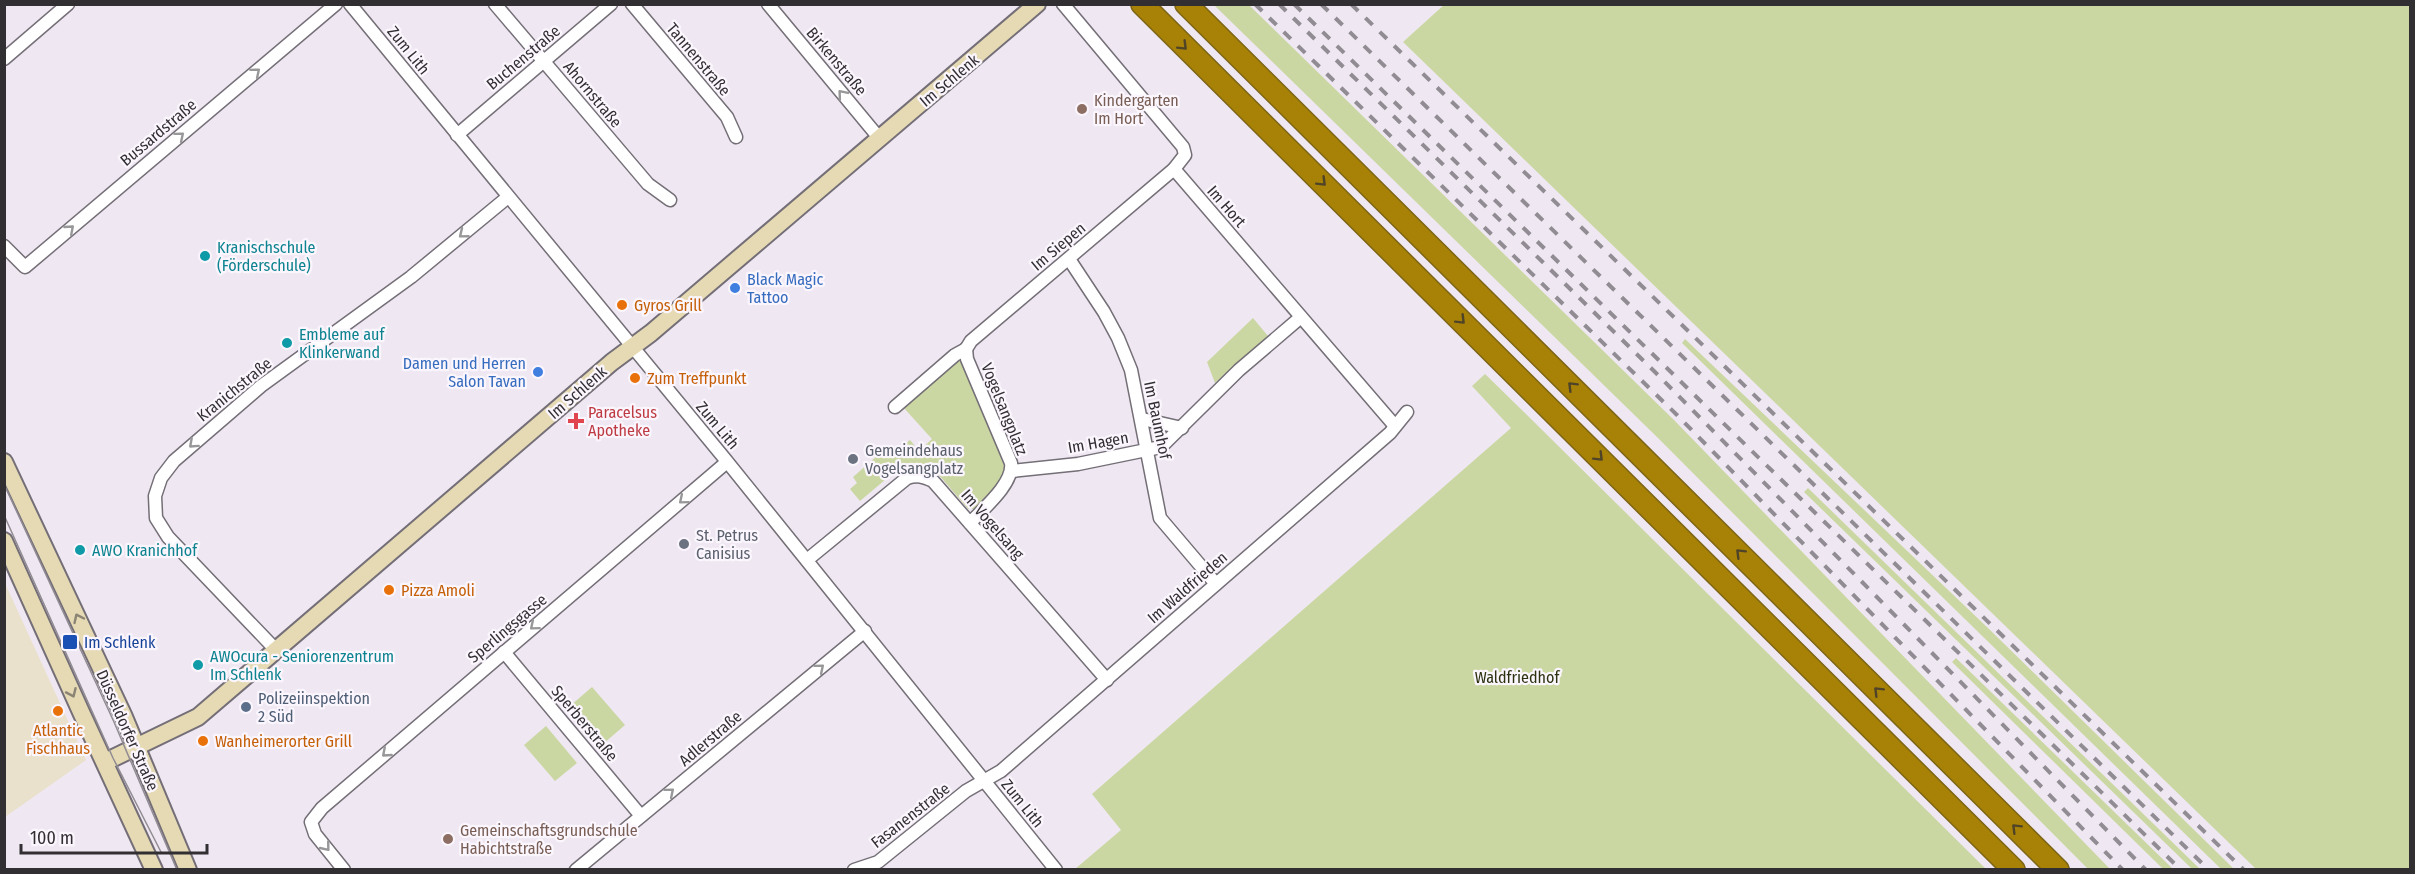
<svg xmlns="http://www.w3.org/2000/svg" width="2415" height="874" viewBox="0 0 2415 874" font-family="'Fira Sans Condensed',sans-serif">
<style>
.commercial{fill:#e9e1cb}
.green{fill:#cbd7a2}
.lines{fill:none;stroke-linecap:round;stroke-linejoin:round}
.street-casing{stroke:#746e77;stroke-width:15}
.secondary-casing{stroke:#746e77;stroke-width:20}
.highway-casing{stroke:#7e6516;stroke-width:24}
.street{stroke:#fff;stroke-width:12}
.secondary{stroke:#e5dab4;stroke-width:16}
.highway{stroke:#a78206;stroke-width:21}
.tram{stroke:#918c93;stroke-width:1.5}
.rail{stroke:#918c93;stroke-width:4;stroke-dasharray:10 10;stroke-linecap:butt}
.oneway{stroke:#4f4428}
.oneway2{stroke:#989799}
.oneway3{stroke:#8c8474}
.education-dot{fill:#8d6e63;stroke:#fbf6fe;stroke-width:2}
.culture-dot{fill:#0f9aa8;stroke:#fbf6fe;stroke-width:2}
.shop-dot{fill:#3f7fe0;stroke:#fbf6fe;stroke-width:2}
.food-dot{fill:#e8710a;stroke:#fbf6fe;stroke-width:2}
.health-dot{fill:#e0444e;stroke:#fbf6fe;stroke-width:2}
.worship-dot{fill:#6b7280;stroke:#fbf6fe;stroke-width:2}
.transit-dot{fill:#1a4fb4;stroke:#fbf6fe;stroke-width:2}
.service-dot{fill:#5c6f8a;stroke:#fbf6fe;stroke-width:2}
.labels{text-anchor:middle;stroke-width:4.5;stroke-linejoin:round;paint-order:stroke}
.street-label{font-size:16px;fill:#322f33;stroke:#fbf6fe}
.education-label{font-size:16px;fill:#785e54;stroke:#fbf6fe;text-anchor:start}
.culture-label{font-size:16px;fill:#0d838f;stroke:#fbf6fe;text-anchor:start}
.shop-label{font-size:16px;fill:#366cbe;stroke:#fbf6fe;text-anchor:start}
.food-label{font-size:16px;fill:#c56008;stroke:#fbf6fe;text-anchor:start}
.health-label{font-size:16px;fill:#be3a42;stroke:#fbf6fe;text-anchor:start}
.worship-label{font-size:16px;fill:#5b616d;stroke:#fbf6fe;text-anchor:start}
.transit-label{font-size:16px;fill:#164399;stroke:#fbf6fe;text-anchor:start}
.park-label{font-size:16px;fill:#2c3210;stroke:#fbf6fe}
.service-label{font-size:16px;fill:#4e5e75;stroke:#fbf6fe;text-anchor:start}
</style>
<rect width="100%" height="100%" fill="#efe8f2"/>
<polygon class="commercial" points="4,581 86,760 5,817 4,817"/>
<g class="green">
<polygon points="1445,4 2410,5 2410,869 2256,869 1403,42"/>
<polygon points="1214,5 1249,5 1674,420 2110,869 2088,869 1658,438"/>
<polygon points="1253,318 1268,336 1215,383 1207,362"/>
<polygon points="1685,339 1988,628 2234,869 2221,869 1682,343"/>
<polygon points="958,359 962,359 1005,468 1003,478 974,509 968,509 933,468 920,463 905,463 860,501 850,489 857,483 853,477 886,448 892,455 910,440 919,451 932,439 903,407"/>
<polygon points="1485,374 1527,415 1986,869 1075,869 1121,830 1092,794 1511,428 1472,386"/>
<polygon points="1808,488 2200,869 2192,869 1804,492"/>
<polygon points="1956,658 2173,869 2163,869 1952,662"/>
<polygon points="592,687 625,725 603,744 570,706"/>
<polygon points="546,726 577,763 555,781 524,745"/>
</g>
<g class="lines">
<defs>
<g id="street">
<polyline points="350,4 725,459 1056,870"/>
<polyline points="495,4 648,184 670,200"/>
<polyline points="632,4 727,117 736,137"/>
<polyline points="768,4 880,139"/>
<polyline points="4,59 68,4"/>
<polyline points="457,135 611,4"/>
<polyline points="1174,169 1395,426"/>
<polyline points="4,246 25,267 336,4"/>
<polyline points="1069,259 1104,312 1118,338 1131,370 1160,518 1216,584"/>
<polyline points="966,349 971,341 1174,169 1185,155 1183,147 1063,4"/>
<path d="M966,349L967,359L1011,463C1014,483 984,508 970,523"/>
<polyline points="895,407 955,355 966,349"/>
<polyline points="1142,419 1182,428"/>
<polyline points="1012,471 1078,464 1161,447 1239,370 1301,317"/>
<path d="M807,560L907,478C917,475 923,476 933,481L1107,680"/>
<polyline points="276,650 168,537 156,518 155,496 161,478 174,461 261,386 411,277 508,197"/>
<polyline points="504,652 641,816"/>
<polyline points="344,870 315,834 311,822 322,808 727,462"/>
<polyline points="576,870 865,631"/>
<polyline points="854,870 878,862 966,791 1001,771 1390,433 1407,412"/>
</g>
<g id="secondary">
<polyline points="4,462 124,717 188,870"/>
<polyline points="4,541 81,712 154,870"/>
<polyline points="105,762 198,717 612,362 651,333 1037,4"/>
</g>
<g id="highway">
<polyline points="1142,4 2014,870"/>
<polyline points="1186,4 2058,870"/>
</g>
</defs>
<use href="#street" class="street-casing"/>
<use href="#secondary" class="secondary-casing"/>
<use href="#highway" class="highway-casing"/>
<use href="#street" class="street"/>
<use href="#secondary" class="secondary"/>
<use href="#highway" class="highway"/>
<g class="tram">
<polyline points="4,484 114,722 177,870"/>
<polyline points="4,515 113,758 161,852"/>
</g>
<g class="rail">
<polyline points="1255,4 1677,415 2123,870"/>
<polyline points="1279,4 1655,372 2146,870"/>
<polyline points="1294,4 2181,870"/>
<polyline points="1321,4 2209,870"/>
<polyline points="1351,4 2244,870"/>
</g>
</g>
<defs><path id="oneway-chevron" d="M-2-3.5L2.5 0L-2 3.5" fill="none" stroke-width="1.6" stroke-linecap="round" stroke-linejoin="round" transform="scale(1.5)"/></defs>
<g class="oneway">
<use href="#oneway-chevron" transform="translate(1183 46) rotate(45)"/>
<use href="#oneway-chevron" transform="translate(1322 182) rotate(45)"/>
<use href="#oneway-chevron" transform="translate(1461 320) rotate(45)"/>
<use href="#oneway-chevron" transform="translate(1572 386) rotate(-135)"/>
<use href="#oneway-chevron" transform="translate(1599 457) rotate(45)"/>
<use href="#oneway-chevron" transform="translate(1740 553) rotate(-135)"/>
<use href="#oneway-chevron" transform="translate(1878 691) rotate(-135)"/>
<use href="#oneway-chevron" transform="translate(2016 828) rotate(-135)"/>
</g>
<g class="oneway2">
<use href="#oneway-chevron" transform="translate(256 72) rotate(-40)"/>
<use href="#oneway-chevron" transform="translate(842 94) rotate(-130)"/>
<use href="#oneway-chevron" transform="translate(180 136) rotate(-40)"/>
<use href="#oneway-chevron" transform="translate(70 229) rotate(-41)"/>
<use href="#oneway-chevron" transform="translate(463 234) rotate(141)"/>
<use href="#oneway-chevron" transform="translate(193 444) rotate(138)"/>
<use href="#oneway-chevron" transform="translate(683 500) rotate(140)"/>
<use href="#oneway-chevron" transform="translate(534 626) rotate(140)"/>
<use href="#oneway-chevron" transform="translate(820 668) rotate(-40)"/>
<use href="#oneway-chevron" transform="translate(386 753) rotate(139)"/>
<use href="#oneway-chevron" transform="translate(670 792) rotate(-40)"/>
<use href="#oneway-chevron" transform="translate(326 847) rotate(51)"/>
</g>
<g class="oneway3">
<use href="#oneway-chevron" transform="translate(78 618) rotate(-115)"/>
<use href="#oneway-chevron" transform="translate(72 693) rotate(66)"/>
</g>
<g class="education-dot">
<circle cx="1082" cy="109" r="6"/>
<circle cx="448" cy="839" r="6"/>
</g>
<g class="culture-dot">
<circle cx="205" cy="256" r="6"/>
<circle cx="287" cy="343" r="6"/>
<circle cx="80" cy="550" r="6"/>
<circle cx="198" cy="665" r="6"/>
</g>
<g class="shop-dot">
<circle cx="735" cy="288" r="6"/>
<circle cx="538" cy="372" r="6"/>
</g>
<g class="food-dot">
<circle cx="622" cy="305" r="6"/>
<circle cx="635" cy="378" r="6"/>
<circle cx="389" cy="590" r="6"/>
<circle cx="58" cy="711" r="6"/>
<circle cx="203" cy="741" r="6"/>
</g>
<path class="health-dot" d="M573 412h6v6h6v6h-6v6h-6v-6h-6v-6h6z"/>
<g class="worship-dot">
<circle cx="853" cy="459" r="6"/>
<circle cx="684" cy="544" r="6"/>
</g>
<rect class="transit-dot" x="62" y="634" width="16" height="16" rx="3"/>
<circle class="service-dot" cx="246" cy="707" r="6"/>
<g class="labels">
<g class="street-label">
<text transform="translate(409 50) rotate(51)" y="6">Zum Lith</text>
<text transform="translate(523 57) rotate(-40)" y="6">Buchenstraße</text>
<text transform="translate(699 59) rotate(50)" y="6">Tannenstraße</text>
<text transform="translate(837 61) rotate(50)" y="6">Birkenstraße</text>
<text transform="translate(949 80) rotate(-40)" y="6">Im Schlenk</text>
<text transform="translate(593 94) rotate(50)" y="6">Ahornstraße</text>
<text transform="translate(158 132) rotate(-40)" y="6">Bussardstraße</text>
<text transform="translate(1227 206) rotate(49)" y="6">Im Hort</text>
<text transform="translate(1058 246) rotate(-40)" y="6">Im Siepen</text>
<text transform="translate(234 389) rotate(-39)" y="6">Kranichstraße</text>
<text transform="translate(577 392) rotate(-41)" y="6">Im Schlenk</text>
<text transform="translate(1005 409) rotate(68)" y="6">Vogelsangplatz</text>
<text transform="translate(1158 420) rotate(78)" y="6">Im Baumhof</text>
<text transform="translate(718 425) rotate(50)" y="6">Zum Lith</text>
<text transform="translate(1098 442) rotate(-10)" y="6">Im Hagen</text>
<text transform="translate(993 524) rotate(49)" y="6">Im Vogelsang</text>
<text transform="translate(1187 587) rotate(-41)" y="6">Im Waldfrieden</text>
<text transform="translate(507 628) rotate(-40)" y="6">Sperlingsgasse</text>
<text transform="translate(585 723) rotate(50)" y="6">Sperberstraße</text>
<text transform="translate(128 730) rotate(66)" y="6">Düsseldorfer Straße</text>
<text transform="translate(710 738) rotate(-40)" y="6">Adlerstraße</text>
<text transform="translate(1023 803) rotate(51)" y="6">Zum Lith</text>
<text transform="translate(910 815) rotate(-38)" y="6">Fasanenstraße</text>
</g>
<g class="education-label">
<text x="1094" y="106">Kindergarten<tspan x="1094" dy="18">Im Hort</tspan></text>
<text x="460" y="836">Gemeinschaftsgrundschule<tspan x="460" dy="18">Habichtstraße</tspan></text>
</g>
<g class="culture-label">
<text x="217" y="253">Kranischschule<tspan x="217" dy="18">(Förderschule)</tspan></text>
<text x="299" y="340">Embleme auf<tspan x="299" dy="18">Klinkerwand</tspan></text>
<text x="92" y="556">AWO Kranichhof</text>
<text x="210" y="662">AWOcura - Seniorenzentrum<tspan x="210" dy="18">Im Schlenk</tspan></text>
</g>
<g class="shop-label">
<text x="747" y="285">Black Magic<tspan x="747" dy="18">Tattoo</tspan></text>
<text x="526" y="369" text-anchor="end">Damen und Herren<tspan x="526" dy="18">Salon Tavan</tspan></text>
</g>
<g class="food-label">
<text x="634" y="311">Gyros Grill</text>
<text x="647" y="384">Zum Treffpunkt</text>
<text x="401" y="596">Pizza Amoli</text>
<text x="58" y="736" text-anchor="middle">Atlantic<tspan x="58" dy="18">Fischhaus</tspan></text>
<text x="215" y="747">Wanheimerorter Grill</text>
</g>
<g class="health-label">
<text x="588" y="418">Paracelsus<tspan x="588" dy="18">Apotheke</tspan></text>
</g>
<g class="worship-label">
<text x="865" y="456">Gemeindehaus<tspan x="865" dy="18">Vogelsangplatz</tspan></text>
<text x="696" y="541">St. Petrus<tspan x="696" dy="18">Canisius</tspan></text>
</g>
<g class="transit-label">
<text x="84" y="648">Im Schlenk</text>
</g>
<g class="park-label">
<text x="1517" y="683">Waldfriedhof</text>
</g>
<g class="service-label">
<text x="258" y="704">Polizeiinspektion<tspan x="258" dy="18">2 Süd</tspan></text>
</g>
</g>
<rect width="2415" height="874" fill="none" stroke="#322f33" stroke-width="12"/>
<path d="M21 844v9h186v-9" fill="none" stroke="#322f33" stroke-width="3"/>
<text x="30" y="844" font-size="18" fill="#322f33" stroke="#fbf6fe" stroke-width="4.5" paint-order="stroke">100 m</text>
</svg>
